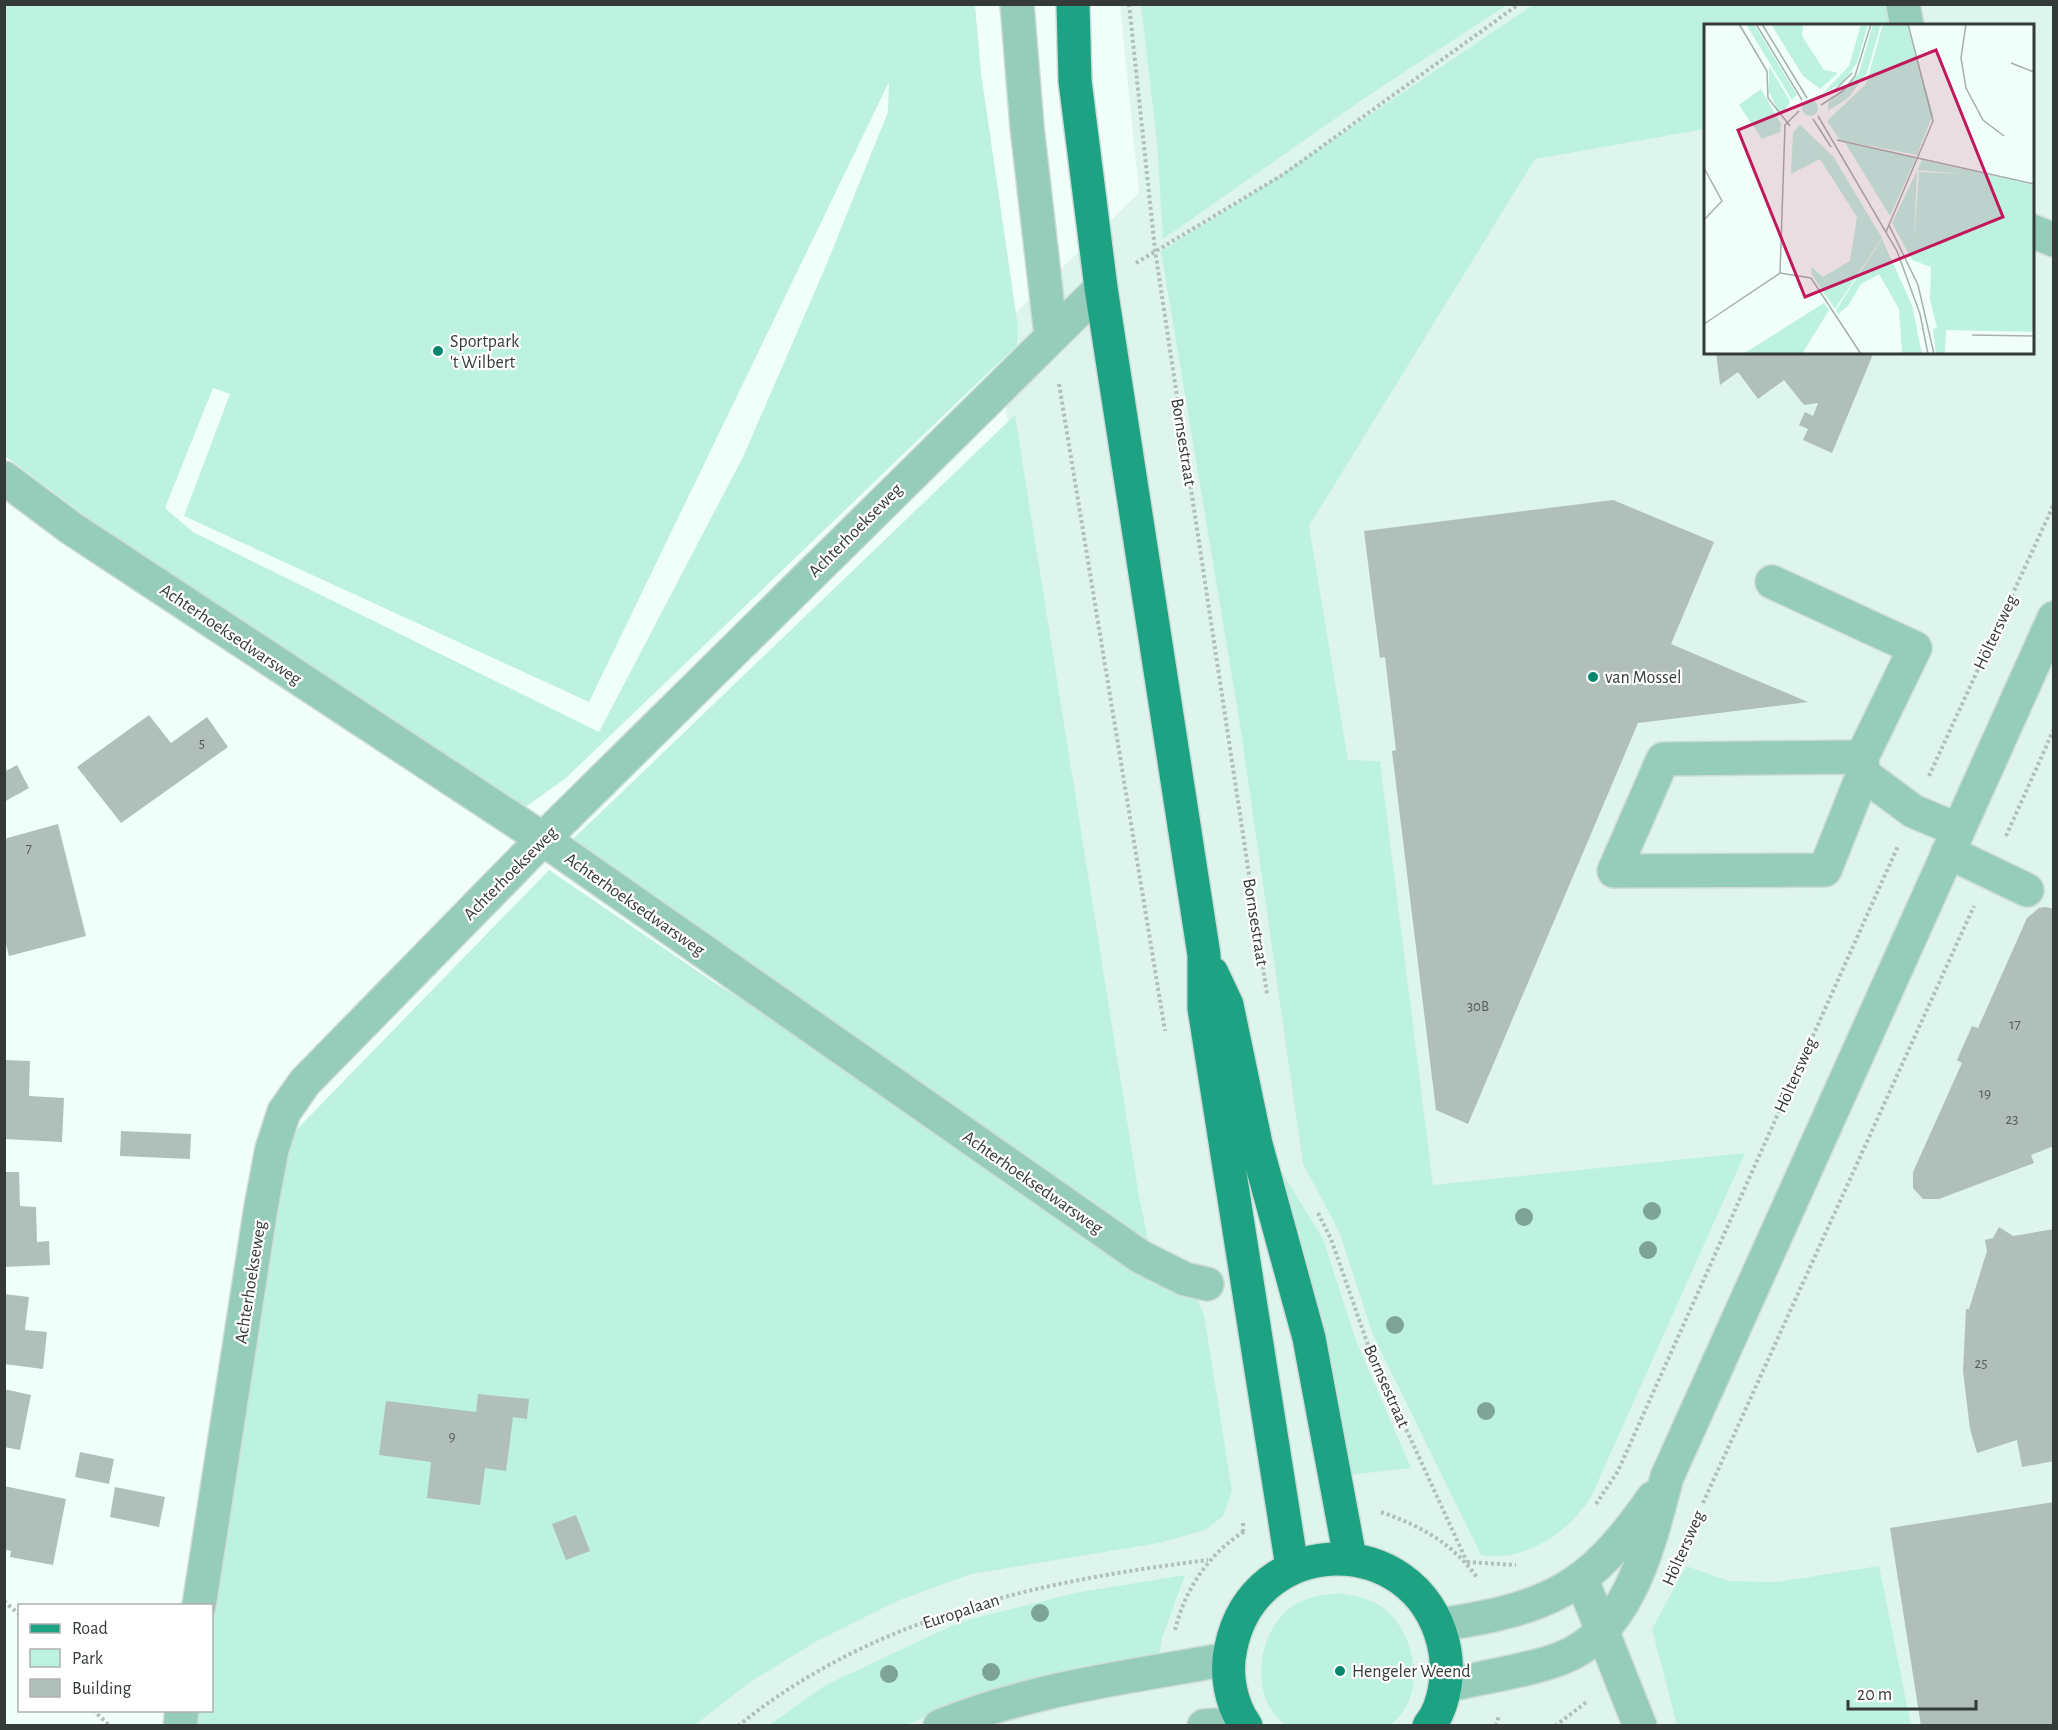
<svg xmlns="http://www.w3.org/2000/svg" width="2058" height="1730" viewBox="0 0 2058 1730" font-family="'Alegreya Sans',sans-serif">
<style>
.built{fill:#ddf5ec;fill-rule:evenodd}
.green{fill:#bdf2e0;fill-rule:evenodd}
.building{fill:#b0bfb9}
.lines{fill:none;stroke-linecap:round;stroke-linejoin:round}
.minor-casing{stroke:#cedcd6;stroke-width:36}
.major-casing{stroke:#cedcd6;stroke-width:36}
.path{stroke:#b2beba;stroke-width:4;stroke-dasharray:3 3;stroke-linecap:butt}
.minor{stroke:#96ccba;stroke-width:33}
.major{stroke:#1da384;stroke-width:33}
.tree{fill:#7ea498}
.poi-dot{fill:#03886d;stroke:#fff;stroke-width:2}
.labels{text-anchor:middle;stroke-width:4.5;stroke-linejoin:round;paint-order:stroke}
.number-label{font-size:15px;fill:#535b58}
.poi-label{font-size:18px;fill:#343a38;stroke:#fff;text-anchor:start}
.street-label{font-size:18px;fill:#343a38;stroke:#fff}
.inset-road{fill:none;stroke:#a5b0ac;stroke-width:1.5}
.view{fill:#c2185b;fill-opacity:0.15;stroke:#c2185b;stroke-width:3}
.inset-edge{fill:none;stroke:#343a38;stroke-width:3}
</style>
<rect width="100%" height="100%" fill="#f0fff9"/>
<path class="built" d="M1120,5H2053V1725L658,1726L805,1617L1179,1505L994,334L1139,193ZM1706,26H2032V352H1706Z"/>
<g class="green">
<path d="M4,5H975L981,73L1018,327L1017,345L566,778L524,808L88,518L5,456ZM889,82L888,112L825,268L743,457L599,732L193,532L165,508L213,388L230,394L184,516L589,702Z"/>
<polygon points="1141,5 1141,4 1507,5 1369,95 1163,239 1157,143"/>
<path d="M1533,5H1886L1890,25L1706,26L1705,129L1535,159L1309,526L1348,760L1380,761L1433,1185L1745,1153L1591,1497C1569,1532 1524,1563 1481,1555L1373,1335L1339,1231L1303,1164L1241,731L1161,251L1249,196Z"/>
<polygon points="1015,415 1139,1196 1148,1240 572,840"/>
<polygon points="549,870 712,981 1186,1274 1204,1315 1232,1491 1223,1516 1205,1530 1159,1543 971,1574 897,1601 817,1641 750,1682 695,1725 176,1726 178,1711 212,1710 212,1606 262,1175 301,1125"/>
<polygon points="1276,1163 1323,1239 1356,1341 1411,1468 1348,1475"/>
<polygon points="1686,1566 1729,1581 1776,1582 1879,1566 1911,1725 1677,1725 1652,1629"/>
<polygon points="1185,1575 1162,1638 1159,1655 1069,1670 984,1692 906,1725 768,1726 826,1685 960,1622 1075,1593"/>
<path d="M1338,1593C1355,1596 1372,1598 1386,1610C1417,1637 1427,1698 1390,1725H1285C1249,1697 1256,1635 1290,1608C1304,1597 1321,1595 1338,1593Z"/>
</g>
<g class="building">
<polygon points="1716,352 1874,352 1832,453 1803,440 1808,429 1799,425 1805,412 1813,416 1818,403 1804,405 1784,380 1758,399 1738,372 1720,385"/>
<polygon points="1613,500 1714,542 1671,644 1808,702 1638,723 1468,1124 1436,1110 1392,751 1396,750 1385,657 1380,658 1364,531"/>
<polygon points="149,715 171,743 207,717 228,747 121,823 77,767"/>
<polygon points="17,765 29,788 4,802 4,772"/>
<polygon points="58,824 86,936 9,956 4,937 4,839"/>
<polygon points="2046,907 2054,909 2054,1146 2031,1155 2034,1163 1939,1199 1923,1199 1913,1188 1913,1172 1962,1063 1957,1060 1972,1026 1978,1028 2027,918 2039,908"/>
<polygon points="4,1060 30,1061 29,1096 64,1098 62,1142 4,1139"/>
<polygon points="121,1131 191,1134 190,1159 120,1156"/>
<polygon points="4,1172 19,1172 20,1206 36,1207 37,1242 49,1241 50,1265 4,1267"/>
<polygon points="1999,1227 2013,1236 2054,1229 2054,1461 2022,1467 2017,1440 1977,1453 1970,1429 1963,1371 1966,1309 1969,1309 1987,1251 1985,1240 1993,1238"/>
<polygon points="4,1294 29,1297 25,1330 47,1332 43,1369 4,1364"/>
<polygon points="4,1389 31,1395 20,1450 4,1447"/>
<polygon points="478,1394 529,1399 527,1419 513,1417 506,1471 485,1468 480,1505 427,1498 431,1462 379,1455 386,1401 476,1412"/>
<polygon points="80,1452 114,1459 109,1484 75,1477"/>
<polygon points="4,1486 66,1499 53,1565 10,1557 11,1551 4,1549"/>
<polygon points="115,1487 165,1497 159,1527 110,1517"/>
<polygon points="2054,1502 2054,1726 1921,1726 1890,1528"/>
<polygon points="576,1515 590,1551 566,1560 552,1524"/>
</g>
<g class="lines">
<defs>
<g id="minor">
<polyline points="1017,4 1027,127 1051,335"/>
<polyline points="1903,4 1907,26"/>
<polyline points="2032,231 2054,240"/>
<polyline points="4,478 71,528 543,839 1141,1257 1185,1279 1207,1284"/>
<polyline points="1772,582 1915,648 1862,757 1863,774 1913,811 1958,830"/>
<polyline points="1862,757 1663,759 1614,871 1825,870 1863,774"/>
<polyline points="1948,852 2027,890"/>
<polyline points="1582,1580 1640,1726"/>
<polyline points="199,1606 261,1207 272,1149 284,1112 305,1082 543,839 1101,288"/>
<path d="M1439,1625C1549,1608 1588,1591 1653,1498"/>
<path d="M1445,1686C1481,1677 1529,1671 1562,1658C1631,1631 1650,1540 1667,1477L2054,618"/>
<polyline points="180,1726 182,1710"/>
<path d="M940,1726C1033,1688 1130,1677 1228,1659"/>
<polyline points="1204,1726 1244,1723"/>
</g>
<g id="major">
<polyline points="1073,4 1075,81 1101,288 1204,955 1204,1008 1292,1567"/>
<polyline points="1212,973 1227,1005 1256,1144 1309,1338 1350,1558"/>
<path d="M1246,1726C1230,1703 1225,1673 1231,1647C1255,1532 1414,1529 1443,1642C1450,1668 1446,1705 1429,1726"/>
</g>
</defs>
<use href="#minor" class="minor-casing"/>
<use href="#major" class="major-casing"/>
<g class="path">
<polyline points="1129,4 1155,250 1267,994"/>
<polyline points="1136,263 1284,174 1519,4"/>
<polyline points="1059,384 1165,1031"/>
<polyline points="1929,776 2054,504"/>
<polyline points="2006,836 2054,729"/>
<polyline points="1318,1213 1331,1239 1369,1348 1467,1562"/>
<polyline points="1703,1503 1974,906"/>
<polyline points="1596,1504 1618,1471 1898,846"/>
<path d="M1381,1512C1421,1526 1454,1544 1478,1579"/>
<polyline points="1243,1532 1243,1521"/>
<polyline points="1467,1562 1516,1565"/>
<polyline points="4,1601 20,1615"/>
<path d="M1175,1630C1185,1589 1209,1553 1245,1531"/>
<polyline points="93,1710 110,1726"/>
<path d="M738,1726C873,1616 1040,1581 1208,1560"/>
<polyline points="1496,1726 1499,1715"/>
<polyline points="1555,1726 1588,1701"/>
</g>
<use href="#minor" class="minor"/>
<use href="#major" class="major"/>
</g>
<g class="tree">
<circle cx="1652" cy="1211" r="9"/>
<circle cx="1524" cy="1217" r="9"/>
<circle cx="1648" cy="1250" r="9"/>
<circle cx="1395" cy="1325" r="9"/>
<circle cx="1486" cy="1411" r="9"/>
<circle cx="1040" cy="1613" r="9"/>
<circle cx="991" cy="1672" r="9"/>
<circle cx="889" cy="1674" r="9"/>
</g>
<g class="poi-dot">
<circle cx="438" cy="351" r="6"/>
<circle cx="1593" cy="677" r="6"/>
<circle cx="1340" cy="1671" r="6"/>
</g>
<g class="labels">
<g class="number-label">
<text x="202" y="748">5</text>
<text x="29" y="853">7</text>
<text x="1478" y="1011">30B</text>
<text x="2015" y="1029">17</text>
<text x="1985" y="1098">19</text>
<text x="2012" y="1124">23</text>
<text x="1981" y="1368">25</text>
<text x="452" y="1441">9</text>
</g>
<g class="poi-label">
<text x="450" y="347">Sportpark<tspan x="450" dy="21">'t Wilbert</tspan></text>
<text x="1605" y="683">van Mossel</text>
<text x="1352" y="1677">Hengeler Weend</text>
</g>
<g class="street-label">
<text transform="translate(1184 442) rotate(81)" y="6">Bornsestraat</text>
<text transform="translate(855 530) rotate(-45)" y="6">Achterhoekseweg</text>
<text transform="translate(1995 632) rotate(-65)" y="6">Höltersweg</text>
<text transform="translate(231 634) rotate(34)" y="6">Achterhoeksedwarsweg</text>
<text transform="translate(510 873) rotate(-45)" y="6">Achterhoekseweg</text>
<text transform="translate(635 904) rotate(35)" y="6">Achterhoeksedwarsweg</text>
<text transform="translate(1256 922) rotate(81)" y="6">Bornsestraat</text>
<text transform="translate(1795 1075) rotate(-66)" y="6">Höltersweg</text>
<text transform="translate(1033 1182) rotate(35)" y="6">Achterhoeksedwarsweg</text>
<text transform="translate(250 1282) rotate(-81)" y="6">Achterhoekseweg</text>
<text transform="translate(1387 1386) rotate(66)" y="6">Bornsestraat</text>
<text transform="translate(1683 1548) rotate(-66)" y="6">Höltersweg</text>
<text transform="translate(961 1611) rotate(-18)" y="6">Europalaan</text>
</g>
</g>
<g transform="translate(1704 24)">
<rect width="330" height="330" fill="#f0fff9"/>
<path d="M42,0H50L93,71L88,76ZM67,0H99L98,12L120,46L134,49L116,65L99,52ZM157,0H164L153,39L138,59L118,70L145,42ZM169,0H177L163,49L144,74L124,87V79L155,49ZM179,0H203L229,90L213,131L136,116L123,97L162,60ZM65,42L86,77L80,89H75L65,68ZM57,65L77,100L76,108L58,115L35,81ZM98 84a8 8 0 1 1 16 0a8 8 0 1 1-16 0ZM96,101L129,132L178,214L131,285L108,251L107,243L119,253L146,237L153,193L116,135L87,150L89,108ZM141,118L212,134L186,192L143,122ZM218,136L330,161V308L242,306L241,330H232L229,305L233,304L226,275L227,243L208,236L188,199ZM213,146L261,150L215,148L210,218ZM178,215L208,281L218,330H198L195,285L175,250L157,260L144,282L134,290L132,286ZM120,279L125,286L98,330H39Z" fill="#bdf2e0" fill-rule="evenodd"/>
<path class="inset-road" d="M35,0L63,47L64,74L86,102M52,0L98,76M58,0L103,74M262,0L257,34L262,64L279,96L300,112M307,39L330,48M113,75L132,65L148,49M117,81L139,67L151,52L167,0M114,92L193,227L216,290L224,330M109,95L127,123M133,116L330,160M0,144L18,177L0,196M185,201L214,261L230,330M182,208L229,97L204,0M76,249L107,254L157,330M0,300L76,249L81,101L95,87M268,311L330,312"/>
<path class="view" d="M232,26L299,193L101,273L34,106Z"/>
<rect width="330" height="330" class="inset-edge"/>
</g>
<rect width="2058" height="1730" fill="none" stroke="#343a38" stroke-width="12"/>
<rect x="18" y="1604" width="195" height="108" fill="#ffffff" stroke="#aeb0af" stroke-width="1.5"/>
<rect x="30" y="1624" width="30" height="9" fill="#1da384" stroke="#aeb0af" stroke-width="1.5"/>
<text x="72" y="1634" font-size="18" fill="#343a38">Road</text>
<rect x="30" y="1649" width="30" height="18" fill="#bdf2e0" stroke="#aeb0af" stroke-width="1.5"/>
<text x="72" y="1664" font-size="18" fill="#343a38">Park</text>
<rect x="30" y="1679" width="30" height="18" fill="#b0bfb9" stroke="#aeb0af" stroke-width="1.5"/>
<text x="72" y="1694" font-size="18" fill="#343a38">Building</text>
<path d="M1848 1700v9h128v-9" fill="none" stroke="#343a38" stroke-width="3"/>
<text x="1857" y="1700" font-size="18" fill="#343a38" stroke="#ffffff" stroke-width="4.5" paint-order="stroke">20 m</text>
</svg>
